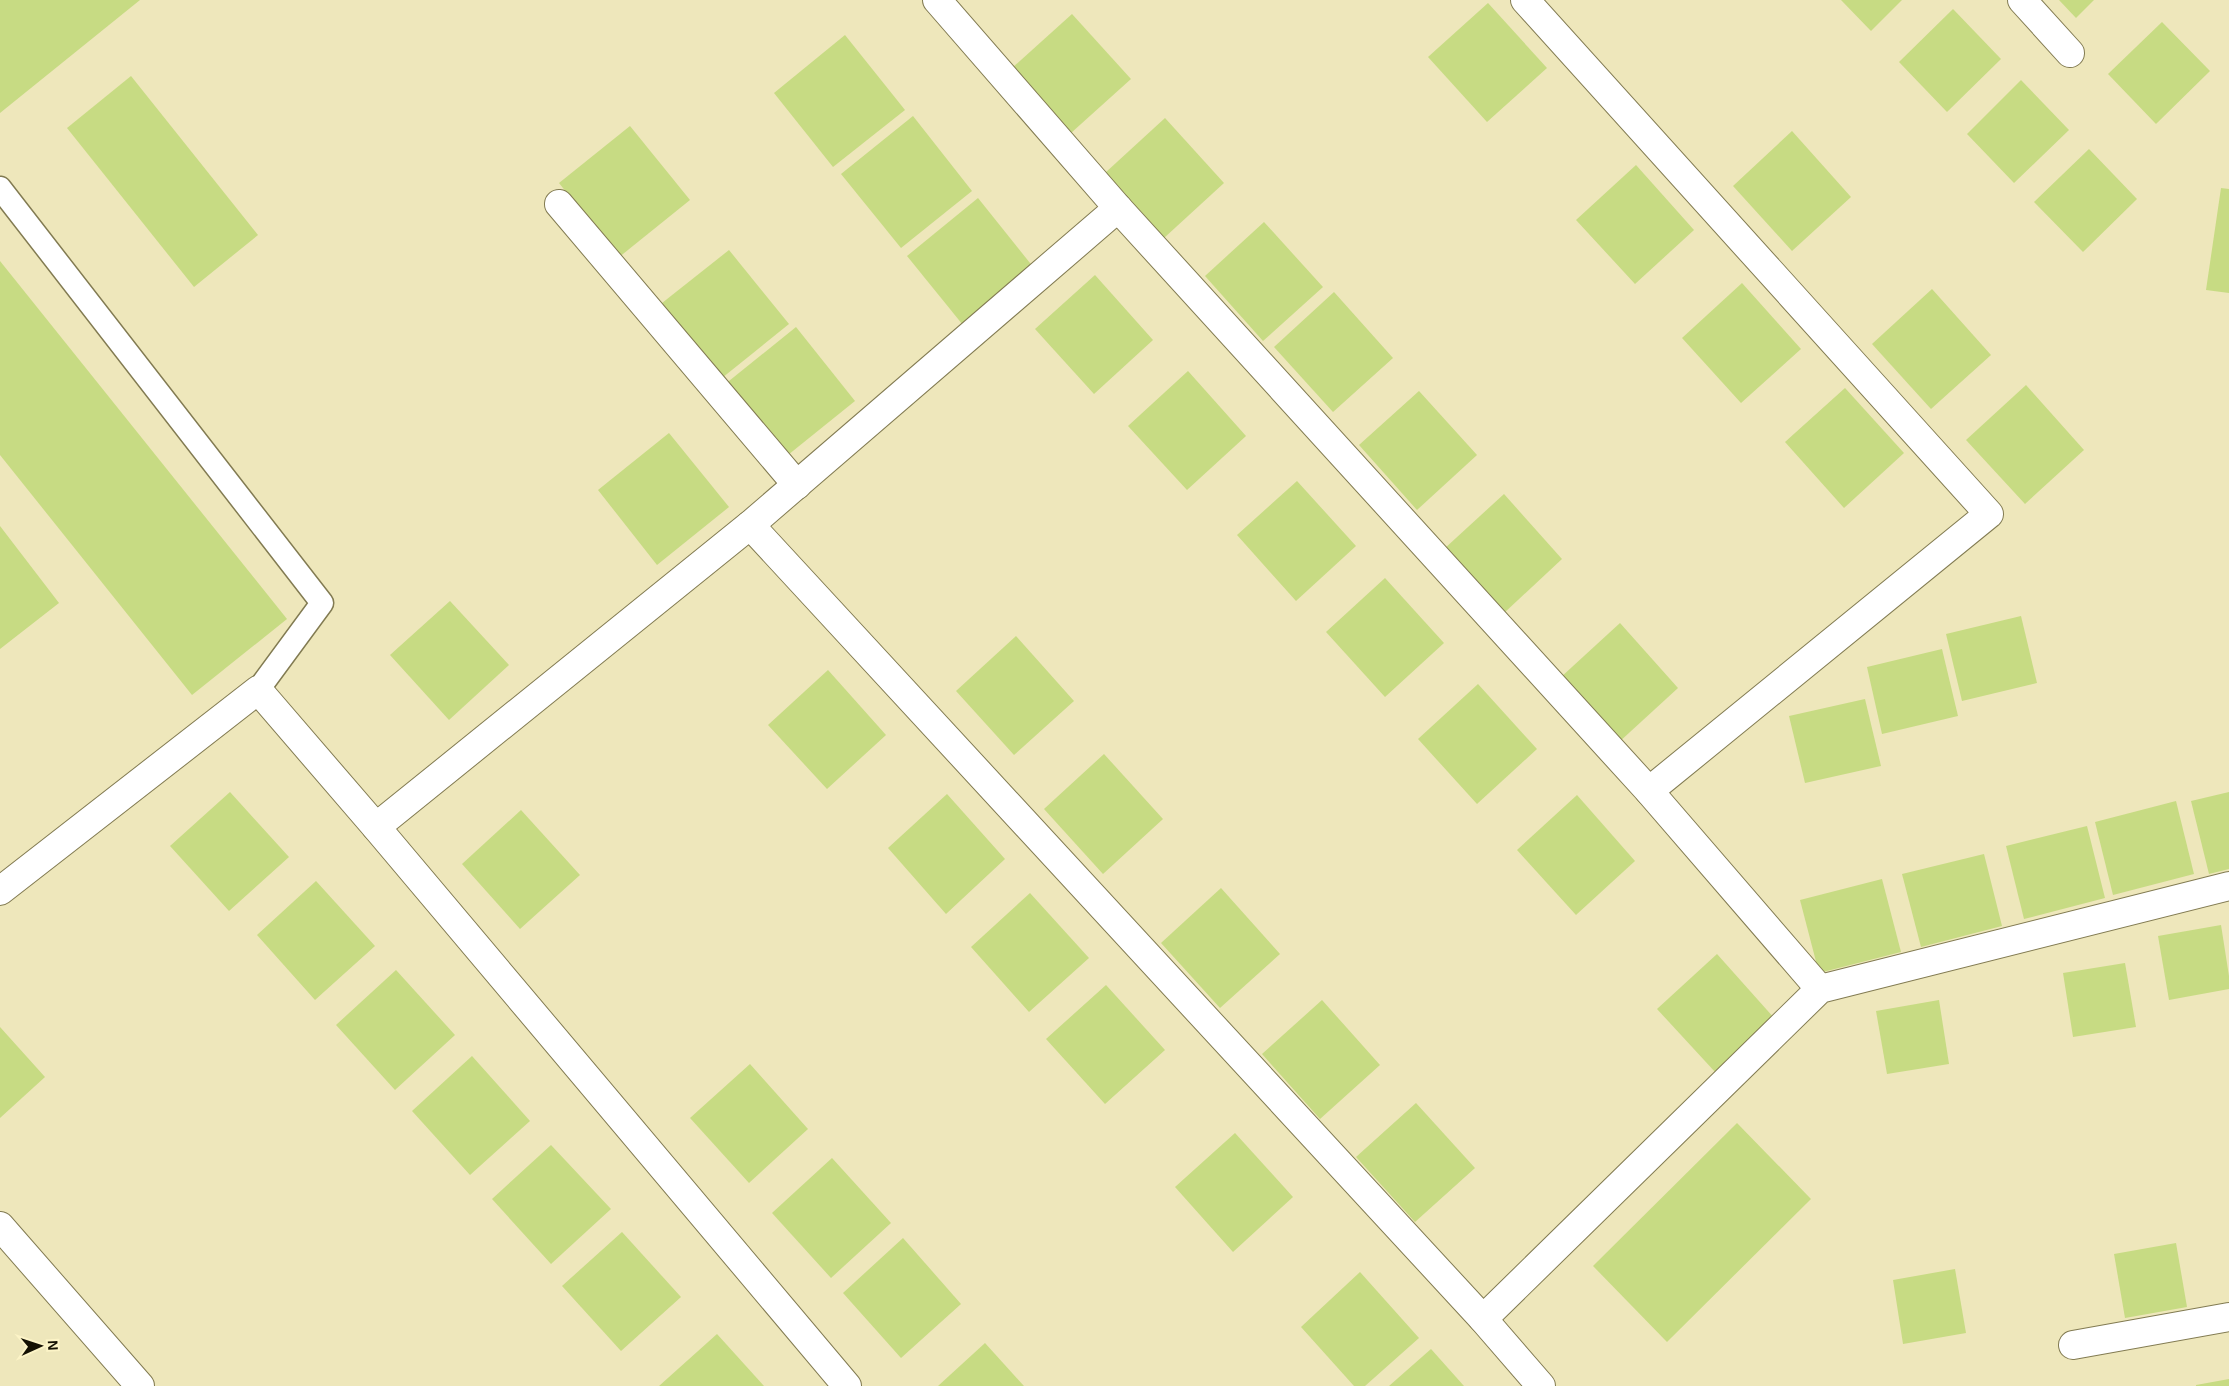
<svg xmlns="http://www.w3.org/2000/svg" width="2229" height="1386" viewBox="0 0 2229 1386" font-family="Arial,sans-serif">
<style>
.building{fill:#c7db83}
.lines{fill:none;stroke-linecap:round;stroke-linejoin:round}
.lane-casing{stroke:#827b52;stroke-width:25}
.street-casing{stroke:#827b52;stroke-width:30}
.secondary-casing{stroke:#827b52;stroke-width:30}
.lane{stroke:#fff;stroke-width:22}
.street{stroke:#fff;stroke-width:28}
.secondary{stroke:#fff;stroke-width:28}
</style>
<rect width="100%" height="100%" fill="#eee7bb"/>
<g class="building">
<polygon points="0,0 140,0 0,113"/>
<polygon points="1841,0 1902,0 1871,31"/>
<polygon points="2059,0 2094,0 2076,18"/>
<polygon points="1488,3 1547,68 1487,122 1428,57"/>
<polygon points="1953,9 2001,59 1947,112 1899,62"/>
<polygon points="1072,14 1131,79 1071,133 1012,68"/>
<polygon points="2162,22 2210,71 2156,124 2108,74"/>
<polygon points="845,35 905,110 833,167 774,93"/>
<polygon points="131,76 258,235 194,287 67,128"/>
<polygon points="2021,80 2069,130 2014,183 1967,134"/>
<polygon points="913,116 972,191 901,248 841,174"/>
<polygon points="1165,118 1224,183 1164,238 1105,173"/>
<polygon points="630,126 690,200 618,258 559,183"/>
<polygon points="1792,131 1851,197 1792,251 1733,186"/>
<polygon points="2089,149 2137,199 2083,252 2034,202"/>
<polygon points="1636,165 1694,230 1635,284 1576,220"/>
<polygon points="2221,188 2229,189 2229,293 2206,290"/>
<polygon points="978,198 1038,273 967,330 907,256"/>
<polygon points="1264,222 1323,287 1263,341 1205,276"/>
<polygon points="729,250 789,324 717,382 657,307"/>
<polygon points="0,261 287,619 192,695 0,455"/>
<polygon points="1095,275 1153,340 1094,394 1035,329"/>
<polygon points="1742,283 1801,349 1741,403 1682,338"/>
<polygon points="1932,289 1991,355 1931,409 1872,344"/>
<polygon points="1334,292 1393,358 1333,412 1274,347"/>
<polygon points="796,327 855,401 783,459 724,385"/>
<polygon points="1188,371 1246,436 1187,490 1128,426"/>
<polygon points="2026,385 2084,450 2025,504 1966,440"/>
<polygon points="1845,388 1904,453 1844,508 1785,442"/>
<polygon points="1419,391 1477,455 1417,510 1359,445"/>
<polygon points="669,433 729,507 657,565 598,490"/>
<polygon points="1297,481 1356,546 1296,601 1237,535"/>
<polygon points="1504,494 1562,559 1503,614 1444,549"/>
<polygon points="0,526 59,603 0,649"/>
<polygon points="1385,578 1444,643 1385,697 1326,632"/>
<polygon points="450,601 509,665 449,720 390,655"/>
<polygon points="2021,616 2037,683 1962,701 1946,634"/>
<polygon points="1620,623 1678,688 1618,743 1560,678"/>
<polygon points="1016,636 1074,701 1014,755 956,691"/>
<polygon points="1942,649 1958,716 1882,734 1867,667"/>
<polygon points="828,670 886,735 827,789 768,725"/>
<polygon points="1478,684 1537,749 1477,804 1418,739"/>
<polygon points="1865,699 1881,766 1805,783 1789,716"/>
<polygon points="1104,754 1163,819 1103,874 1044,809"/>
<polygon points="230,792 289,857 229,911 170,846"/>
<polygon points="2229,792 2229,869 2209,874 2191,801"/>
<polygon points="947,794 1005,859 946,914 888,848"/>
<polygon points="1577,795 1635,861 1576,915 1517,850"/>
<polygon points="2176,801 2194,874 2113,895 2095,822"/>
<polygon points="521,810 580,875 520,929 462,864"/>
<polygon points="2087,826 2105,898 2024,919 2006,846"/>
<polygon points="1984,854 2002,926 1921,947 1902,874"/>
<polygon points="1882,879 1901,952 1819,973 1800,900"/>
<polygon points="316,881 375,946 315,1000 257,935"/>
<polygon points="1221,888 1280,954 1220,1008 1161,943"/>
<polygon points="1030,893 1089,958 1029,1012 971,947"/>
<polygon points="2221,925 2229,976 2229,989 2169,1000 2158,936"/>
<polygon points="1717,954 1775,1019 1716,1073 1657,1009"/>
<polygon points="2125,963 2136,1027 2073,1037 2063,973"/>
<polygon points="396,970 455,1035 395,1090 336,1025"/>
<polygon points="1106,985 1165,1050 1105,1104 1046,1039"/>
<polygon points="1322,1000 1380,1065 1320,1119 1262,1054"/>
<polygon points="1939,1000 1949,1064 1887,1074 1876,1011"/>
<polygon points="0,1027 45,1077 0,1118"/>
<polygon points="472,1056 530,1121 470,1175 412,1111"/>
<polygon points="750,1064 808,1129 749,1183 690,1118"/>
<polygon points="1416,1103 1475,1168 1415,1222 1356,1157"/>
<polygon points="1737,1123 1811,1199 1667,1342 1593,1266"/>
<polygon points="1235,1133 1293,1197 1233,1252 1175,1187"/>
<polygon points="551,1145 611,1209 551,1264 492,1199"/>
<polygon points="832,1158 891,1223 831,1278 772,1213"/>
<polygon points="622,1232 681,1297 621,1351 562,1286"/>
<polygon points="903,1238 961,1304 901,1358 843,1293"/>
<polygon points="2176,1243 2187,1307 2125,1318 2114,1254"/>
<polygon points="1955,1269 1966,1333 1903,1344 1893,1280"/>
<polygon points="1360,1272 1419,1338 1365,1386 1354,1386 1301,1327"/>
<polygon points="717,1334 764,1386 659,1386"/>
<polygon points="985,1343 1024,1386 938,1386"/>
<polygon points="1431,1349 1464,1386 1389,1386"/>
<polygon points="2229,1379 2229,1386 2196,1386 2196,1385"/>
</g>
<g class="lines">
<defs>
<polyline id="lane" points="0,188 322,603 258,690"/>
<g id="street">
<polyline points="937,0 1118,208 1649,791 1820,989"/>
<polyline points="1525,0 1989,514 1649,791"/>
<polyline points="2022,0 2070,53"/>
<polyline points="559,204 797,485"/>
<polyline points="750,525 1483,1319 1541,1386"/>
<polyline points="376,827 750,525 1118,208"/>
<polyline points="0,1226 140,1386"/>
<polyline points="1483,1319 1820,989 2229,886"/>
<polyline points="2073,1345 2229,1317"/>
</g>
<polyline id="secondary" points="0,891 258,690 376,827 847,1386"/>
</defs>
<use href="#lane" class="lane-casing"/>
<use href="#street" class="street-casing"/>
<use href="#secondary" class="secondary-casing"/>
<use href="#lane" class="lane"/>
<use href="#street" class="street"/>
<use href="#secondary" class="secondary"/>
</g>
<g transform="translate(40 1346) rotate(87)" stroke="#fcf4c7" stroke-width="4" paint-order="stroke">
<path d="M0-4L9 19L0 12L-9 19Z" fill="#141103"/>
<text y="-8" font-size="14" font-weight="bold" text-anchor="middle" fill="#141103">N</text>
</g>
</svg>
